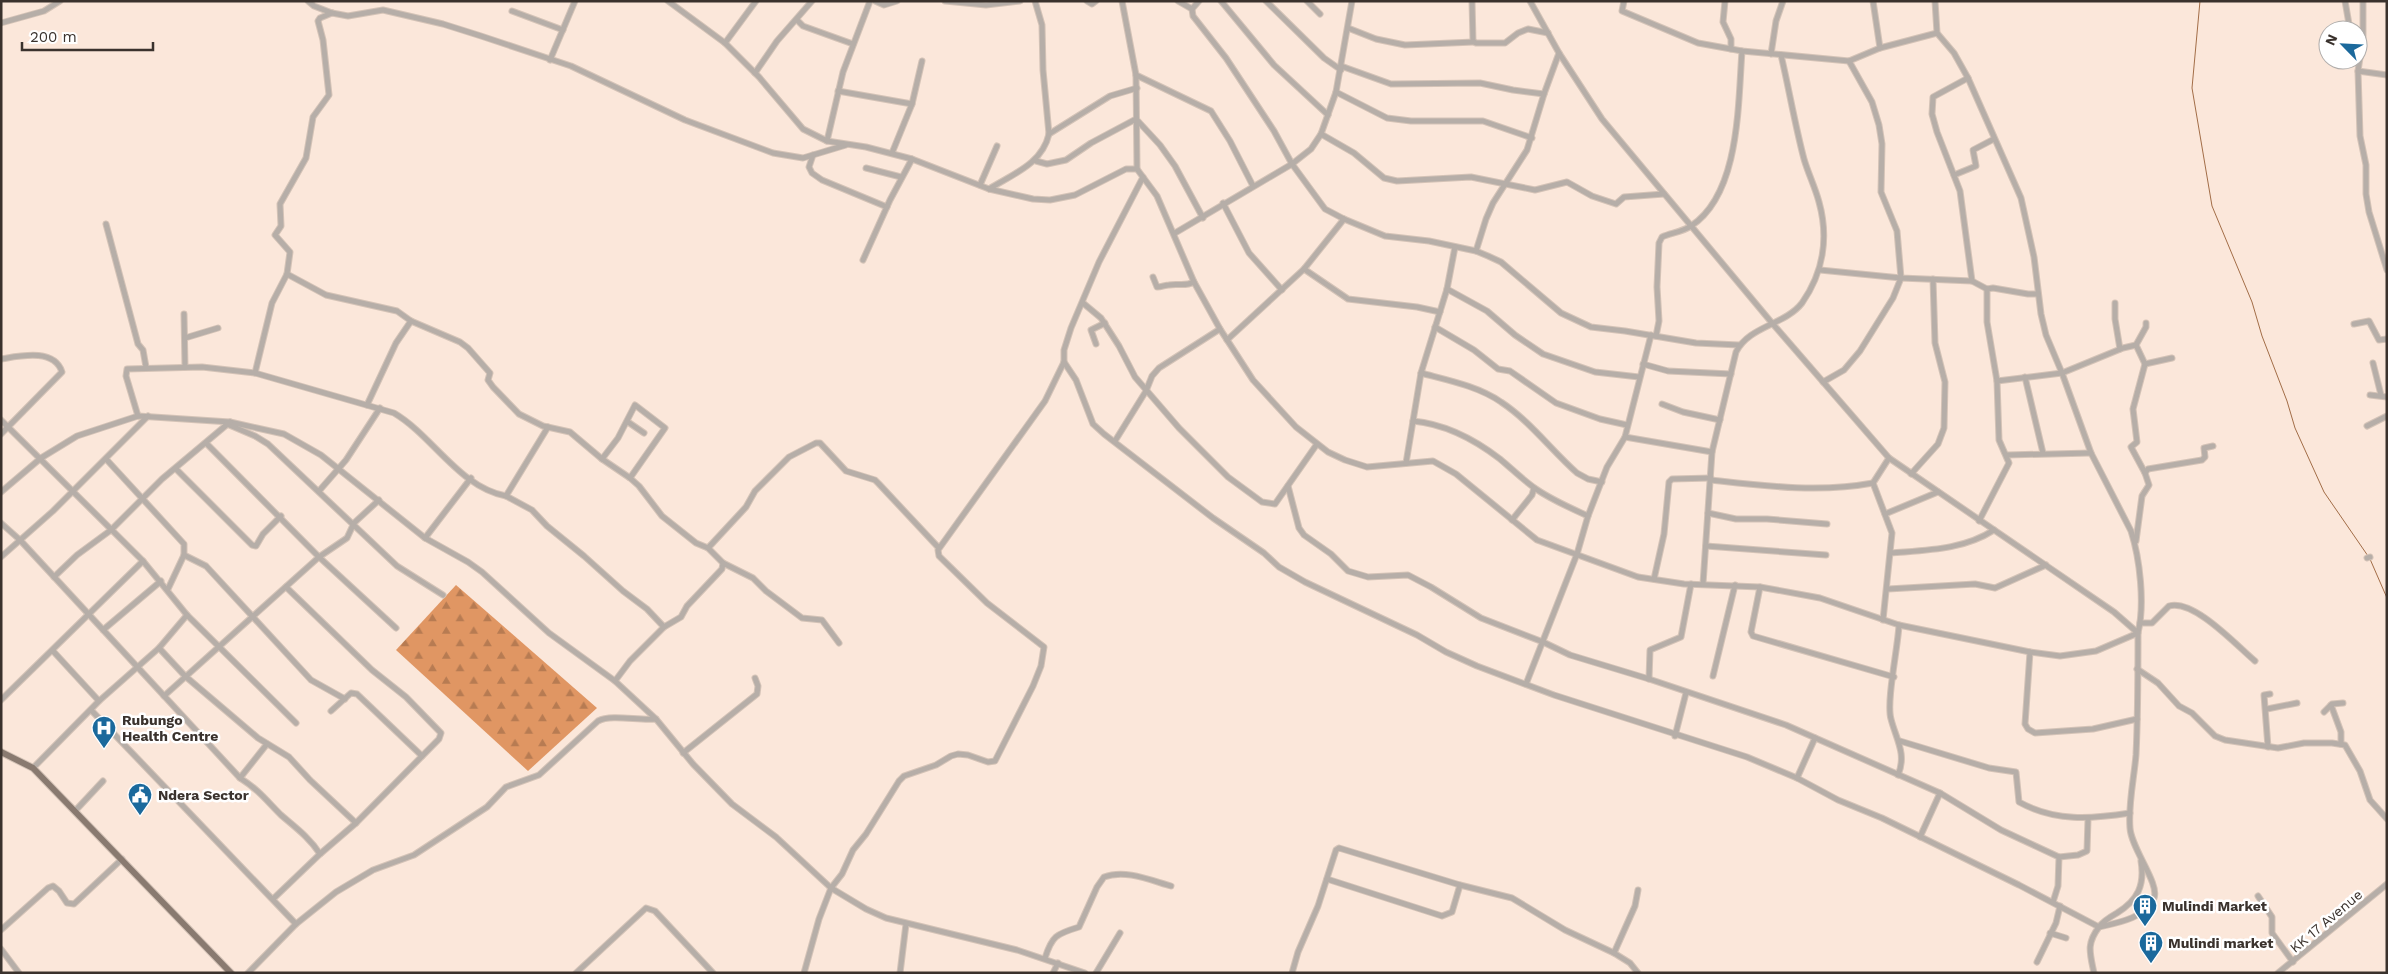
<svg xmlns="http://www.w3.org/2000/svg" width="2388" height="974" viewBox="0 0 2388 974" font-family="'Work Sans',sans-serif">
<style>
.forest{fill:url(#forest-firs)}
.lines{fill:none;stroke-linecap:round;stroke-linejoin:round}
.stream{stroke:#a26d47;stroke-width:1}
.minor-casing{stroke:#d4c3b7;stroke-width:7}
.major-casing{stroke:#d4c3b7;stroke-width:8}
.minor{stroke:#b6aea8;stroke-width:5}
.major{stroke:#897a70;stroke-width:6}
.labels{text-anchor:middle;stroke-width:5;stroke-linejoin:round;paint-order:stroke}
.poi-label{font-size:14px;font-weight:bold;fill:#3a322d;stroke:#fff;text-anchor:start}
.street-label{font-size:14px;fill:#3a322d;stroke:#fff}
</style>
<defs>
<pattern id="forest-firs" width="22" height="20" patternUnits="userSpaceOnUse" patternTransform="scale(1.25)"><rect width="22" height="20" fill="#e09663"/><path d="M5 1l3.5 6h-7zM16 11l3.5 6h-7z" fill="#b77b52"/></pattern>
</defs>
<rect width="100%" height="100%" fill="#fbe7da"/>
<polygon class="forest" points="456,585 597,708 528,771 396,650"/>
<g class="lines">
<g class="stream">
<polyline points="2200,1 2192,88 2212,206 2252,302 2262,336 2287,401 2295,428 2324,492 2368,556"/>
<polyline points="2370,559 2387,598"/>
</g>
<defs>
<g id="minor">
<polyline points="308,1 314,6 332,13 348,16 383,10 443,24 481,36 571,66 685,120 773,153 803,158 846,145"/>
<path d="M668,1L725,43L759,77L803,129L827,141L866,147L912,159L989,189L1033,199L1050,200L1075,195L1126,169H1137L1157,196L1194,282L1220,329L1253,380L1296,427L1328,452L1345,460L1367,467L1433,461L1456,474L1537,540L1638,577L1684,584L1760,587L1820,598L1899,625L2030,652L2060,656L2096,651L2138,633C2145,604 2140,559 2131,531L2091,453L2062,373L2046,335L2041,314L2034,257L2021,198L1968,78L1954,53L1937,33L1935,1"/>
<polyline points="875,1 884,5 897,1"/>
<polyline points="945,1 986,5 1020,1"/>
<polyline points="1087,1 1092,4 1096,1"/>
<polyline points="1122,1 1136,75 1137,169"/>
<polyline points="1178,1 1192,9 1193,16 1226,58 1274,131 1292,164 1325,209 1344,219 1385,236 1429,241 1476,251 1488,256 1501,262 1561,313 1591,327 1625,331 1696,343 1739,345"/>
<polyline points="1221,1 1274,65 1328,115"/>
<polyline points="1266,1 1324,58 1341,70"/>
<polyline points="1307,1 1320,14"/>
<polyline points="1472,1 1473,41 1476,43 1505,43 1518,33 1528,29 1548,33"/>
<path d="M1530,1L1559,53L1602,119L1772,323L1889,458L2114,612L2138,633C2138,674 2138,715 2136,755C2134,779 2128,804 2130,828C2131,848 2160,884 2154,898C2146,918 2117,923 2099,927C2086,944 2090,953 2094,973"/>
<polyline points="1624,1 1622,11 1698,43 1742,51 1849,61 1880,48 1937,33"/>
<polyline points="1725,1 1723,22 1731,39 1731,49"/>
<polyline points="1873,1 1880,48"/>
<polyline points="2345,1 2349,24 2353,30"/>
<polyline points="2363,1 2363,37 2358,71 2360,136 2366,165 2366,194 2369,212 2387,270"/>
<polyline points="1192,9 1199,1"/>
<polyline points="512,11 563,30"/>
<polyline points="797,20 803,26 853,44"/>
<polyline points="1,23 44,11 60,1"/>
<polyline points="1348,28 1376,39 1405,45 1474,42"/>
<polyline points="725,43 756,1"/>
<polyline points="1771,54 1776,21 1783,1"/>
<polyline points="550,60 575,1"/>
<polyline points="1341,66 1391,84 1480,83 1513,90 1544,94"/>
<polyline points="2358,71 2387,75"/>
<polyline points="755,73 777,41 812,1"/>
<polyline points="1136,75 1211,111 1230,141 1253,186"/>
<polyline points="1968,78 1933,97 1932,114 1937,132 1960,191 1972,281"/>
<polyline points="838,91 912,104"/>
<polyline points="1336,92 1387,118 1411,121 1483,121 1532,138"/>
<polyline points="1049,134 1110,96 1137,88"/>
<polyline points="1321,134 1354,153 1384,178 1397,181 1471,177 1535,190 1567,182 1592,196 1616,204 1624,197 1664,194"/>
<polyline points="827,141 843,72 870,1"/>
<polyline points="892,153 912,104 922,61"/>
<polyline points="813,155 809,167 812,173 822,180 887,207"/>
<polyline points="1036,161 1047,164 1066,160 1091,143 1136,119 1160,145 1175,166 1203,218"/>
<polyline points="866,168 901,177"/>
<polyline points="1954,175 1976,166 1973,150 1994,139"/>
<polyline points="980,185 997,146"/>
<path d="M989,189C1013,174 1042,164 1049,134L1043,70L1042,25L1035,1"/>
<polyline points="1223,203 1249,253 1282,290"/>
<polyline points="106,224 138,344 143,350 146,367"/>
<polyline points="1175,233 1292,164 1311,149 1321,134 1336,92 1352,1"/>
<polyline points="1476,251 1486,219 1493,203 1527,150 1544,94 1559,53"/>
<polyline points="863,260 890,200 912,159"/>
<polyline points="1304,269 1348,299 1417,307 1440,312"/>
<polyline points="1820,270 1901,278 1972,281 1987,289 1993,288 2028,294 2038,294"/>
<polyline points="287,274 326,295 397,311 411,321 460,342 468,348 490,373 488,380 493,387 519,414 543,426 570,432 602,459 630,478 639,486 662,516 696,543 708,548 723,563 722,569 687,606 681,617 664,627 630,661 615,681"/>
<path d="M1153,277L1157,287C1162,287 1165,285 1169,285C1179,283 1184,287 1194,282"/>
<polyline points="1447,289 1487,311 1515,335 1543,354 1595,372 1639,377"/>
<polyline points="1083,303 1101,318 1119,346 1135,377 1179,428 1228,477 1262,502 1275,504 1317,444"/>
<polyline points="2115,303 2115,319 2120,349"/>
<polyline points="184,314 185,367"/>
<polyline points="2354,324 2369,321 2379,340 2387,339"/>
<polyline points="1435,327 1474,350 1498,369 1510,371 1556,403 1600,419 1627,425"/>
<path d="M1656,336L1659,321L1657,287L1659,243L1662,237C1671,233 1682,232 1691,226C1740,194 1738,104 1742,51"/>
<polyline points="185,338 218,328"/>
<polyline points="1227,340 1304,269 1344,219"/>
<polyline points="1096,344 1091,330 1105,323"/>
<path d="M1,359C20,356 54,348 62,372L1,434"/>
<path d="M1064,362L1076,380L1093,424L1104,434L1213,518L1264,553L1279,567L1305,582L1417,635L1446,652L1477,666L1554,695L1747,757L1797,778L1838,800L1882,818L2019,885L2099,927C2103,921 2110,917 2117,913C2138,900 2145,885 2141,861"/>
<polyline points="2373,363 2381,395"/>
<polyline points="1643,364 1668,371 1731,374"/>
<polyline points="2145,364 2172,358"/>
<polyline points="255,373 272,303 287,274 290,252 275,235 281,226 280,204 306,158 313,117 329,95 323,40 318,21 320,18 332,13"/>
<path d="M1421,373C1447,380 1478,386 1501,402C1530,421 1551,450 1577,473L1588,479L1602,482"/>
<polyline points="2025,377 2043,453"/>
<polyline points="1997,381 2062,373 2123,348 2136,345"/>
<polyline points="1823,382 1844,370 1860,351 1893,298 1901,278 1897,231 1881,192 1882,144 1879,125 1872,102 1849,61"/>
<polyline points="2370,395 2387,397"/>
<polyline points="1662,404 1683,412 1720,420"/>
<polyline points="367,405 396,343 411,321"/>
<path d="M138,416L126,376L127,369L202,367L255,373L394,413C433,436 459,487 506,496L548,427"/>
<polyline points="1,420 143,561 187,615 296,723"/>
<path d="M1413,421C1445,424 1474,439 1500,459C1512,469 1523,480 1536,489C1552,500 1570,508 1588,516"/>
<polyline points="628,422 644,433"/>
<polyline points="227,424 255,436 268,444 397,566 443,595"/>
<polyline points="2367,426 2387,416"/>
<polyline points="1625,437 1712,452"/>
<polyline points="1115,441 1146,391 1152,376 1159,368 1220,329"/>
<polyline points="206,443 319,557 396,628"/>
<polyline points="2007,455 2091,453"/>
<polyline points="106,459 184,544 184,555 206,566 311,680 345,699"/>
<polyline points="602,459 618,438 635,405 665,428 630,478"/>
<polyline points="1406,463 1421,373 1447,289 1455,247"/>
<polyline points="176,469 252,545 256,546 263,534 281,516"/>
<polyline points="2145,473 2131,447 2137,442 2133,409 2145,364 2136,345 2146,327 2146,323"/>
<polyline points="1911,474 1938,444 1944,428 1945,382 1935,343 1933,279"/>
<path d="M1711,480C1765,486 1819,493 1873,483"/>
<polyline points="1288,486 1299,528 1304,535 1331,554 1348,571 1368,577 1408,575 1431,587 1481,618 1543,642 1570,655 1649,679 1786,725 1940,793 2001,830 2059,857 2058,886 2053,902"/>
<polyline points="319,491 346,460 380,408"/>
<polyline points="1,492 41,458 77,436 138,416 230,422 284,434 321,455 425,538 468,562 482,572 549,633 615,681 656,719 693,764 732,804 776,837 831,888 866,909 886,918 1017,950 1085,973"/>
<polyline points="506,496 532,510 547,526 584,556 623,591 647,609 664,627"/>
<polyline points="1708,513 1736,519 1767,519 1827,524"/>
<polyline points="1885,514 1938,492"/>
<polyline points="1512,520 1532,495 1534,488"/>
<polyline points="1979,521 2009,463 1999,440 1997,381 1987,322 1987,289"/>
<path d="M1,523L20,540L240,778C259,790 266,800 281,815C295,827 310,838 320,854"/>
<polyline points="425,538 471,478"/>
<polyline points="2136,541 2142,496 2149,485 2145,473 2148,469 2202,460 2205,457 2204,448 2213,446"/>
<polyline points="1706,546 1826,555"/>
<polyline points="708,548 746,507 755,491 789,457 816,443 820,443 846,471 875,480 879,484 937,546"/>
<path d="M1891,553C1927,550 1963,550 1994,530"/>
<polyline points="1,557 53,511 148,416"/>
<polyline points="2367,558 2370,557"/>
<polyline points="723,563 753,578 766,591 802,618 822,620 839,643"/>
<polyline points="54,577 77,555 111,530 162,479 230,422"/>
<polyline points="1654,579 1664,534 1669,482 1672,479 1711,478"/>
<path d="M1703,584L1712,452L1736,352C1749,326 1785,325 1802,303C1823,273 1829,238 1819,202C1815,187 1808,173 1804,159C1795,125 1789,89 1781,55"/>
<polyline points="1760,587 1751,632 1753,636 1894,677"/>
<polyline points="168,589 184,555"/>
<polyline points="1888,589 1975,584 1995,588 2046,565"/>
<polyline points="1883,620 1892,533 1873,483 1889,458"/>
<path d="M2140,623H2152L2169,606C2194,599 2236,645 2255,661"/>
<polyline points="103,630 161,581"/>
<polyline points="159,648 185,676 258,738 289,757 310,780 356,823"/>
<polyline points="53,651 99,701"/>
<polyline points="2030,652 2025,724 2028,729 2035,733 2093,729 2137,719"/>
<polyline points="2137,669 2158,683 2179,706 2192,713 2215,736 2225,740 2278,748 2304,743 2332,743 2345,745 2360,771 2370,800 2387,819"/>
<polyline points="1713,676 1735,585"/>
<polyline points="1649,679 1650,650 1681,637 1691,584"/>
<polyline points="1526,684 1577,554 1588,516 1607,467 1625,437 1651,335"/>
<polyline points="164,696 319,557 347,538 354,523 379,500"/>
<polyline points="1,700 143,561"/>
<polyline points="2331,705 2341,732 2341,744"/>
<polyline points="2267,709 2297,703"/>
<polyline points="91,710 296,924"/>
<polyline points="331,711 351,693 357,694 422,756"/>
<polyline points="2324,712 2332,704 2343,703"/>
<polyline points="1675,736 1686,693"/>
<path d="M1900,741L1989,768L2016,772L2019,802C2055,822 2091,819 2130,813"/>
<polyline points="2268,747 2264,695 2270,694"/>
<polyline points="683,753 757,694 758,686 755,678"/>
<polyline points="33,768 99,701 159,648 187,615"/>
<path d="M1898,775C1907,754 1896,739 1891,719C1886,702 1898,647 1899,625"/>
<polyline points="240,778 267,744"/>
<polyline points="1797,778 1815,738"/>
<polyline points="75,811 103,781"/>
<polyline points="1920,837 1940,793"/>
<polyline points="2059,857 2078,855 2087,851 2088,819"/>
<polyline points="1327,879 1442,916 1452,912 1460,885"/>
<polyline points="2258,896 2272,917 2272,933 2293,962"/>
<polyline points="273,899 320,854 356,823 439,739 441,733 406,697 372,670 286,587"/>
<polyline points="1,930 48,888 53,886 59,891 67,903 74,904 122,859"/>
<polyline points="2050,933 2066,938"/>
<polyline points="1,949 19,973"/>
<polyline points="1614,953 1635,906 1638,890"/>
<path d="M1045,958C1052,936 1056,934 1079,927L1097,887L1104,877C1125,869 1150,880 1171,886"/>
<polyline points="2037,962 2056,923 2060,906"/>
<path d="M248,973L296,924L336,892L373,870L414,855L487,807L506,787L539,775L598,721C612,714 639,721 656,719"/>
<polyline points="576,973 646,908 655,911 713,973"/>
<polyline points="804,973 819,919 831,888 842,874 853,850 866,834 899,781 904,776 936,765 951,756 958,754 968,755 988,762 995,761 1033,686 1041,666 1044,647 987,603 939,556 938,550 1045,401 1064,362 1064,350 1071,328 1099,262 1143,177"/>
<polyline points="900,973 906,924"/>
<polyline points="1053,973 1058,963"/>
<polyline points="1096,973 1120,933"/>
<polyline points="1292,973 1298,952 1318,906 1336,850 1339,848 1460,885 1512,898 1565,930 1614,953 1630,963 1638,973"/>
<polyline points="2278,973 2387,884"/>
</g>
<polyline id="major" points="1,752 33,768 231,973"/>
</defs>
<use href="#minor" class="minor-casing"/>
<use href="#major" class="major-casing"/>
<use href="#minor" class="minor"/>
<use href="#major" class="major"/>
</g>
<defs>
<symbol id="hospital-pin" viewBox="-11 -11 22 30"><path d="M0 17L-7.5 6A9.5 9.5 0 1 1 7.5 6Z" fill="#1b699c" stroke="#fff"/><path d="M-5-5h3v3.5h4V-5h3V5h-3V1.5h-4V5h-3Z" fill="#fff"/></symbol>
<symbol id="civic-pin" viewBox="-11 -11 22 30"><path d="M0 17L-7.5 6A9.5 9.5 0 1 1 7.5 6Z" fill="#1b699c" stroke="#fff"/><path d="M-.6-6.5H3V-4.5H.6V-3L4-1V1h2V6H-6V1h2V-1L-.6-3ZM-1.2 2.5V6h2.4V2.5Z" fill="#fff"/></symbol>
<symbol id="building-pin" viewBox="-11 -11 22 30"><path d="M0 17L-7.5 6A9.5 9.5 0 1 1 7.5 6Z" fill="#1b699c" stroke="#fff"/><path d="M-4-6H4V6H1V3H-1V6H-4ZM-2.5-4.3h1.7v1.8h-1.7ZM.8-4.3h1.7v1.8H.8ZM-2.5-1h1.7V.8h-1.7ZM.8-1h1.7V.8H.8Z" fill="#fff"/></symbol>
</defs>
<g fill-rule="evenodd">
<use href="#hospital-pin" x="90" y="714" width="28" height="38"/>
<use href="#civic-pin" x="126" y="781" width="28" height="38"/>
<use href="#building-pin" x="2131" y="892" width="28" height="38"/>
<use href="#building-pin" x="2137" y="929" width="28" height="38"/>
</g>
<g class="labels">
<g class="poi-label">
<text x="122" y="725">Rubungo<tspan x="122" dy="16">Health Centre</tspan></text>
<text x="158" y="800">Ndera Sector</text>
<text x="2162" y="911">Mulindi Market</text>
<text x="2168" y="948">Mulindi market</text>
</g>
<g class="street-label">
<text transform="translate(2326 921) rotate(-40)" y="5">KK 17 Avenue</text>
</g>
</g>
<rect width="2388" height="974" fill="none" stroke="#3a322d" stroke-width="5"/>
<g transform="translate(2343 45) rotate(294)"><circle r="24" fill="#ffffff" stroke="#b0adab"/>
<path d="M0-4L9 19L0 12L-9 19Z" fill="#1b699c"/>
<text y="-8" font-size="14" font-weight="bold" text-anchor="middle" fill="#3a322d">N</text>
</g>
<path d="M22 42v8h131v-8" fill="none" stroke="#3a322d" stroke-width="2.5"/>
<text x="30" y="42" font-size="15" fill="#3a322d" stroke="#ffffff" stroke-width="4" paint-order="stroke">200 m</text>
</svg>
